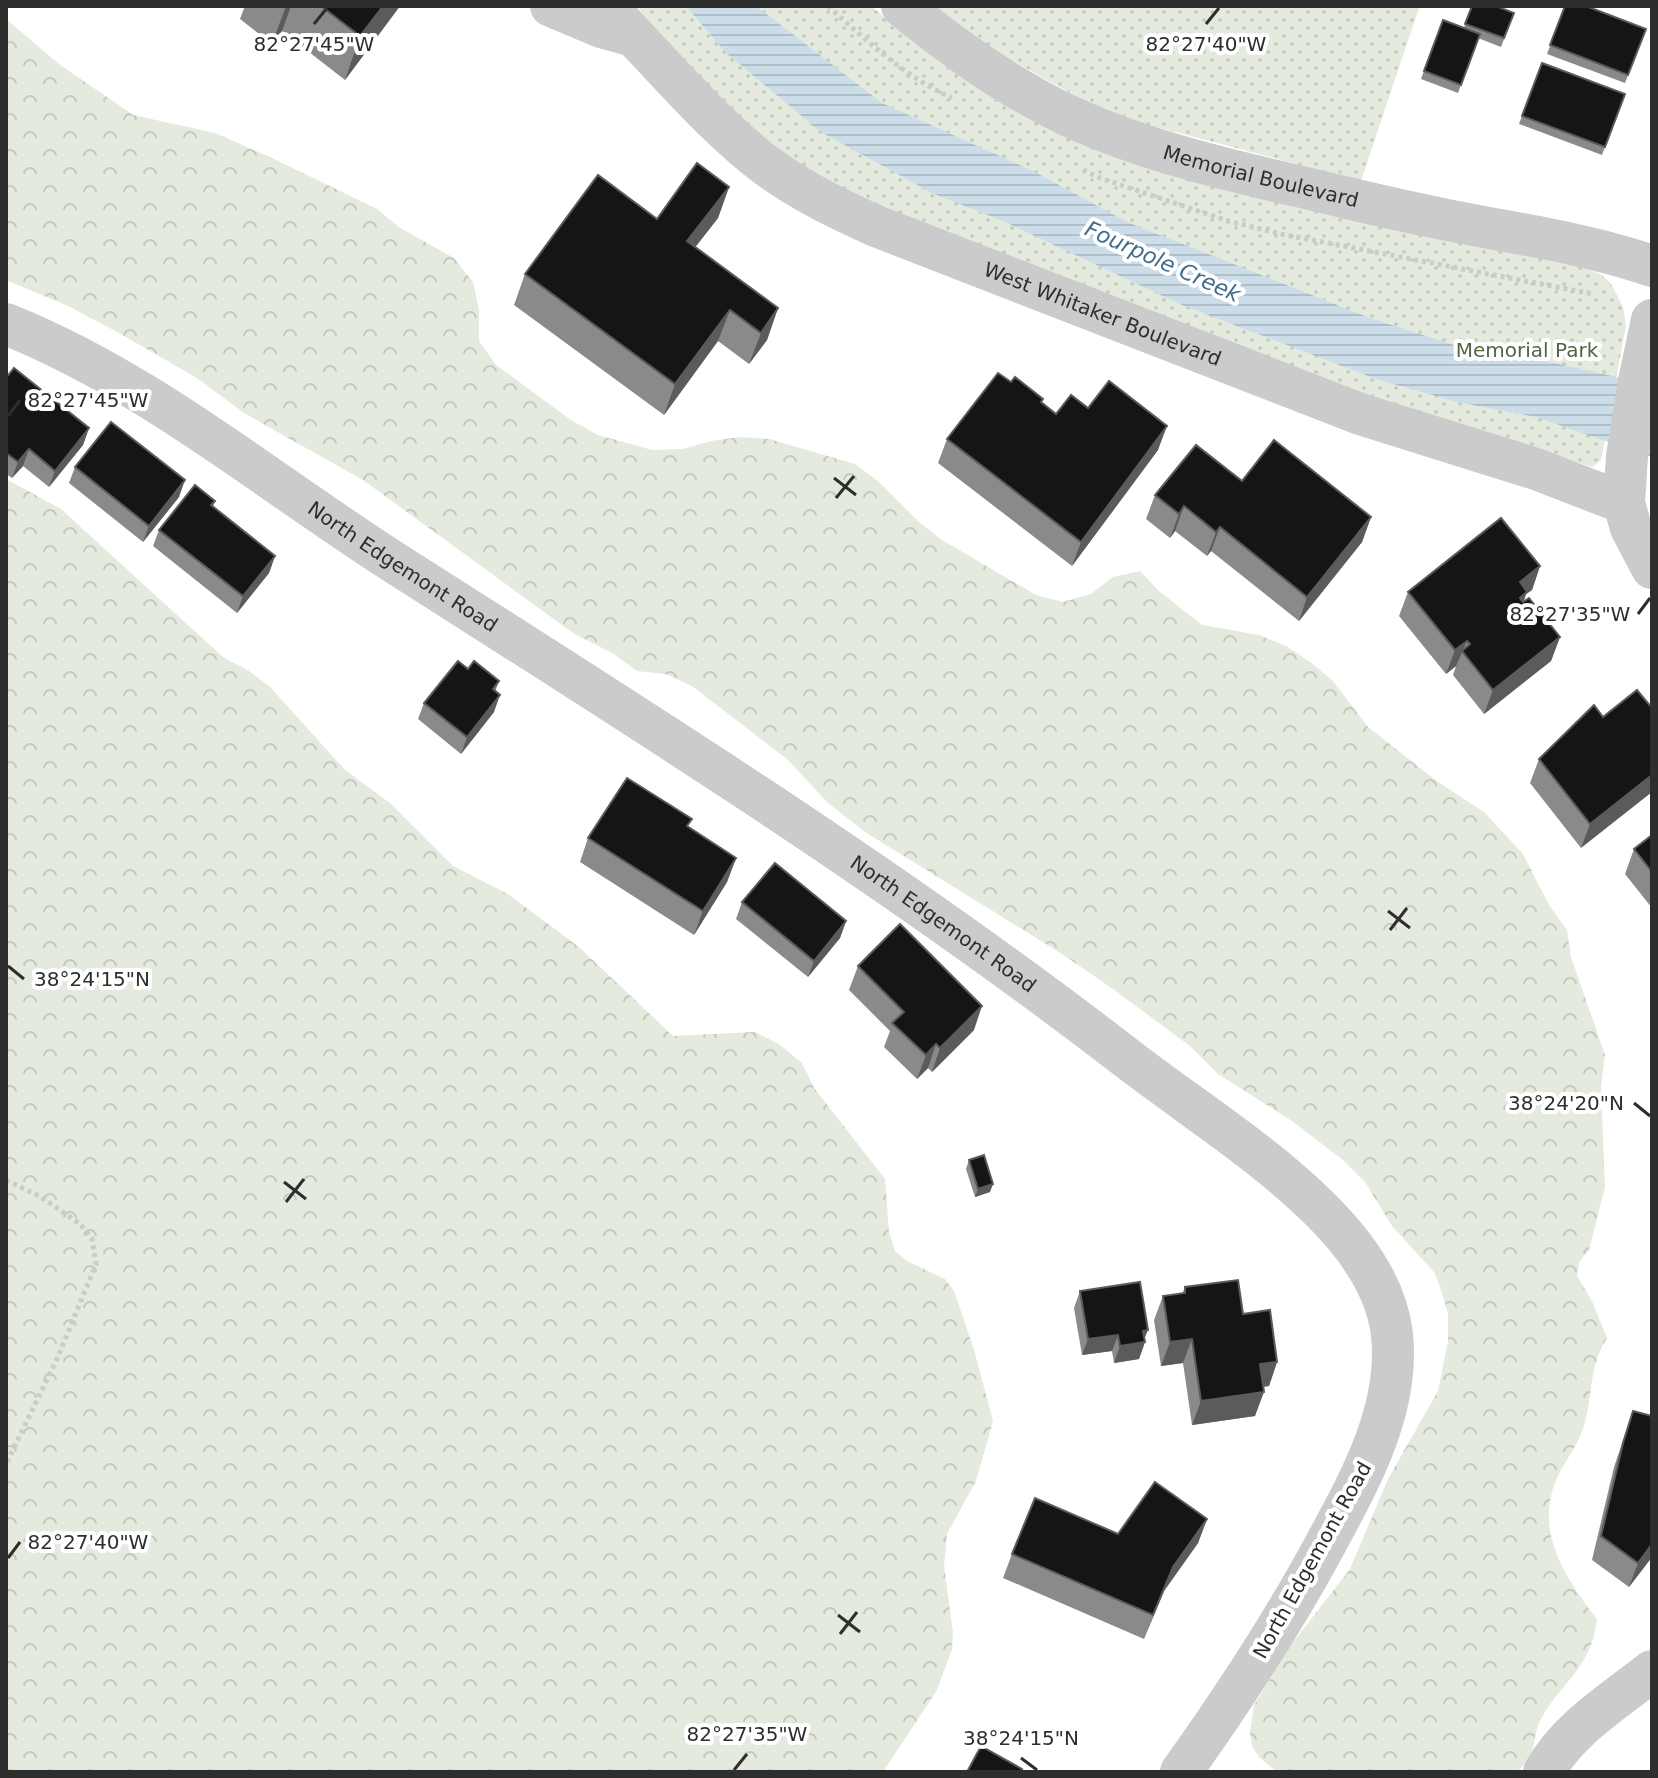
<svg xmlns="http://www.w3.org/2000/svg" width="1658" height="1778" viewBox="0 0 1658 1778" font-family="'DejaVu Sans',sans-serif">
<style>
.forest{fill:url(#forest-crowns)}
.park{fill:url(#park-dots)}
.water{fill:url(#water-rules)}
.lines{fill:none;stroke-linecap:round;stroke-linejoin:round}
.path{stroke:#cbcbcb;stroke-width:5;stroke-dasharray:4 4;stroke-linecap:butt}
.minor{stroke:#cbcbcb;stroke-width:42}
.wall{fill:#8a8a8a}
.shaded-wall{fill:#5b5b5b}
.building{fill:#151515;stroke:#5b5b5b;stroke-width:2}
.ticks{fill:none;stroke:#2e2e2e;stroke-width:3}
.labels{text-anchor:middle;stroke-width:8;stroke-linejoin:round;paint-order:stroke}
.street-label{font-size:20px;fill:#2e2e2e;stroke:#fff}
.park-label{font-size:20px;fill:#51663f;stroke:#fff}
.water-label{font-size:22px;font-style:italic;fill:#436e89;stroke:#fff}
.ticks-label{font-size:20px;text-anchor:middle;fill:#2e2e2e;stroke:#fff;stroke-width:8;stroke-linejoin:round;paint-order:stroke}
</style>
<defs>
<pattern id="forest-crowns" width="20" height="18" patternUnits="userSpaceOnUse" patternTransform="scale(2)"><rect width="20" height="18" fill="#e4eadd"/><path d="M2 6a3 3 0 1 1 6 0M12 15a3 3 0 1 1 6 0" fill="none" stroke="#c4c9be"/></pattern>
<pattern id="park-dots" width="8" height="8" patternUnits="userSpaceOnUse" patternTransform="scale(2)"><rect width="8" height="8" fill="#e4eadd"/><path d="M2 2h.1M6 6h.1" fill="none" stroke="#c4c9be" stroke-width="1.8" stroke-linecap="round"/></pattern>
<pattern id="water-rules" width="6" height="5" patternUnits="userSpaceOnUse" patternTransform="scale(2)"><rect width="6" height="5" fill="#cbdde8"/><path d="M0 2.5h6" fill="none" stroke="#afbec7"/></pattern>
</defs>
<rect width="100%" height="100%" fill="#fff"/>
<g class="forest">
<path d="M6,19L59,64L133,115L215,133L270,157L377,209L400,228L454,258L473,282L479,310V341L496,365L571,420L598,435L652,450L683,449L711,441L740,437L769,439L855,464L878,481L919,522L942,540L1036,595L1063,602L1091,594L1113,577L1140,571L1159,591L1202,625L1259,635L1286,646L1310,662L1332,680L1368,727L1438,782L1484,812L1523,854L1549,905L1567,930L1571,957L1605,1055L1601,1087L1605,1187L1589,1250L1579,1262L1577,1276L1592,1301L1607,1338C1589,1367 1593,1391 1585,1422C1580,1444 1563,1462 1555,1483C1535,1534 1567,1580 1597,1619C1590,1672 1562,1679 1540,1721C1535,1731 1535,1741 1532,1751C1529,1759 1522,1766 1518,1772H1277L1260,1758L1252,1747L1250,1732L1254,1705L1291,1645L1350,1569L1388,1479L1438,1391L1448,1341V1313L1440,1287L1434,1272L1392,1226L1365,1182L1343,1160L1292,1121L1218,1074L1190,1046L1113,989L1065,956L865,832L828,803L788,760L692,686L665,674L637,671L614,654L573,633L363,480L244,413L197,378L119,333L68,306L6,280Z"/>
<polygon points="6,479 61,509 223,657 249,671 271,688 345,770 390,803 453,866 508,894 579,947 673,1036 755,1032 779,1044 802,1063 814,1088 885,1179 889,1232 895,1251 907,1261 945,1279 954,1291 974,1350 993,1421 976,1481 947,1534 944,1566 953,1633 952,1649 937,1690 883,1772 6,1772"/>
</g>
<g class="park">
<path d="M637,6H871L939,62L993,97L1379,226L1585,268L1602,275L1612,285L1623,307L1626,325L1601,460L1592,467L1362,393L864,200C849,193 833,187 819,179C755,139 681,67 637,6Z"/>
<polygon points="932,6 1413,6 1419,8 1361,181 1141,123 1083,100 982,44"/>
</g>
<polygon class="water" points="686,6 756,6 882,103 1033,171 1127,222 1370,318 1454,345 1532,358 1652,385 1652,457 1536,417 1457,402 1376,379 1182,305 1005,222 932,193 821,132 726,53"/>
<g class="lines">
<g class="path">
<path d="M828,6C867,41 904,76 952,98"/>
<polyline points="1083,170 1100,178 1228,221 1281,234 1593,294"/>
<polyline points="6,1180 41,1197 80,1224 92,1239 96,1264 57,1359 6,1464"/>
</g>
<g class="minor">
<polyline points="551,6 601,27 634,36 607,6"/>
<path id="s1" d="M902,6C954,49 1008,87 1069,116C1143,150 1223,169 1302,187C1347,198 1392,209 1438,218C1509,233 1583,242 1652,266"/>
<path id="s2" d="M634,36C677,81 718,129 767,166C801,191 838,209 876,226L1360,414L1536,469L1624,503"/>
<polyline points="1652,320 1639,381 1627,456 1624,503 1631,528 1652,568"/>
<path id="s3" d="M6,324C151,382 274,487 406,570C651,726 898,881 1128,1059C1193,1109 1264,1153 1322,1211C1355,1244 1387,1287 1392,1335C1400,1410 1359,1482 1325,1545C1282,1625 1233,1699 1181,1772"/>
<path d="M1544,1772C1569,1728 1613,1702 1652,1671"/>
</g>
</g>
<g class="wall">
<polygon points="245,6 400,6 345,80 282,31 272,44 240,19"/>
<polygon points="1472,6 1514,13 1501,47 1478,38 1458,93 1421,79 1443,20 1464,28"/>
<polygon points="1565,6 1646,29 1625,83 1547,54"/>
<polygon points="1542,63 1625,94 1602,155 1519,124"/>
<polygon points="729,187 718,218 695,247 778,308 767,340 749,364 718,341 664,415 514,305 525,274 657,219"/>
<polygon points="6,378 89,428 83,445 49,487 23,466 12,478 6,474"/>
<polygon points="1011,382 1041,402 1056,414 1088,408 1158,450 1072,566 938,463 947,439"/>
<polygon points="75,467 179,497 143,542 69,483"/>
<polygon points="1242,481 1371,517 1362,542 1299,621 1211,551 1207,556 1175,531 1170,538 1146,519 1155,495"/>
<polygon points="215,501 213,507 275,556 269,573 237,613 153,546 159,530"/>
<polygon points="1540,566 1532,590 1526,594 1524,602 1560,637 1551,661 1484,714 1453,675 1456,666 1446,674 1399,616 1408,592"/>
<polygon points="468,669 499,681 495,692 494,712 461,754 418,719 424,703"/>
<polygon points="1652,708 1581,848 1530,783 1539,759 1603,717"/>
<polygon points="689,828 736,858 727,882 694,935 580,862 588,838"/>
<polygon points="1652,835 1652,908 1625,874 1634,849"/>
<polygon points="742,902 846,921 840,938 808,977 736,919"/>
<polygon points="858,966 974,1030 932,1072 928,1068 917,1079 884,1047 890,1031 849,990"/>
<polygon points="969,1160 990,1192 975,1197 966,1169"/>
<polygon points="1185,1287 1243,1314 1277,1362 1269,1386 1263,1387 1255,1416 1192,1425 1183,1363 1161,1366 1154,1320 1163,1296 1182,1294"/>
<polygon points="1080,1291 1145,1338 1145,1342 1139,1359 1114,1363 1112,1351 1082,1355 1074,1308"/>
<polygon points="1633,1411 1652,1416 1652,1557 1629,1587 1592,1560 1614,1467"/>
<polygon points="1207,1519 1198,1543 1164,1591 1144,1639 1003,1578 1012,1554 1118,1534"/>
</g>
<g class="shaded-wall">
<polygon points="286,6 291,6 282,31 272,44"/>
<polygon points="383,6 400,6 345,80 360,36"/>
<polygon points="729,187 718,218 676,272 687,241"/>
<polygon points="778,308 767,340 749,364 761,333"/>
<polygon points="730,310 718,341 664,415 675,384"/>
<polygon points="1167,426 1158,450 1072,566 1081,542"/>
<polygon points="89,428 83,445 49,487 55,471"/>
<polygon points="29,449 23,466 12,478 18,462"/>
<polygon points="185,480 179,497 143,542 149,526"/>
<polygon points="1184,506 1175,531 1170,538 1179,514"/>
<polygon points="1371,517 1362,542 1299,621 1307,597"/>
<polygon points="1220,527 1211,551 1207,556 1216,532"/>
<polygon points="275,556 269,573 237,613 243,596"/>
<polygon points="1540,566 1532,590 1526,594 1518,616 1520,582"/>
<polygon points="1560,637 1551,661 1484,714 1493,690"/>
<polygon points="1467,641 1456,666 1446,674 1455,650"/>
<polygon points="500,695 494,712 461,754 467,737"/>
<polygon points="1652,775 1652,792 1581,848 1590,824"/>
<polygon points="736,858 727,882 694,935 703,911"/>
<polygon points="846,921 840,938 808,977 814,961"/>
<polygon points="982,1006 974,1030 932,1072 940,1048"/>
<polygon points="936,1044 928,1068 917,1079 926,1055"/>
<polygon points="993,1184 990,1192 975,1197 978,1189"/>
<polygon points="1148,1330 1143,1342 1145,1342 1139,1359 1114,1363 1120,1346 1143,1331"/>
<polygon points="1118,1335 1112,1351 1082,1355 1088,1339"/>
<polygon points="1192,1339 1183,1363 1161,1366 1170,1342"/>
<polygon points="1277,1362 1269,1386 1251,1388 1260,1364"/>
<polygon points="1264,1392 1255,1416 1192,1425 1201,1401"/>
<polygon points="1207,1519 1198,1543 1164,1591 1144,1639 1173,1567"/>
<polygon points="1652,1544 1652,1557 1629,1587 1638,1563"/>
</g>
<g class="building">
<polygon points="321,6 383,6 360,36"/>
<polygon points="1472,6 1496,6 1514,13 1504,38 1465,24"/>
<polygon points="1565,6 1586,6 1646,29 1628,75 1550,45"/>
<polygon points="1443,20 1480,34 1461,85 1424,71"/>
<polygon points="1542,63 1625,94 1605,147 1522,116"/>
<polygon points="697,163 729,187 687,241 778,308 761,333 730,310 675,384 525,274 598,175 657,219"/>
<polygon points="14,368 89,428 55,471 29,449 18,462 6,453 6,378"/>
<polygon points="998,373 1011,382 1015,377 1043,399 1041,402 1056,414 1071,395 1088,408 1109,381 1167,426 1081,542 947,439"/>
<polygon points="111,422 185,480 149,526 75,467"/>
<polygon points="1274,440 1371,517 1307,597 1220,527 1216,532 1184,506 1179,514 1155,495 1196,445 1242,481"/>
<polygon points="195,485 215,501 211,505 275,556 243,596 159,530"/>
<polygon points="1501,518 1540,566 1520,582 1527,592 1520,598 1523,602 1529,598 1560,637 1493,690 1462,651 1470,644 1467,641 1455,650 1408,592"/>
<polygon points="458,661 468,669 474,661 499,681 493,689 500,695 467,737 424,703"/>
<polygon points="1637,690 1652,708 1652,775 1590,824 1539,759 1594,705 1603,717"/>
<polygon points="627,778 692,819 687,826 736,858 703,911 588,838"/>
<polygon points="1652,835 1652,872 1634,849"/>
<polygon points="775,863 846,921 814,961 742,902"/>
<polygon points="900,924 982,1006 940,1048 936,1044 926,1055 892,1023 904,1012 858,966"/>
<polygon points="984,1155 993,1184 978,1189 969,1160"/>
<polygon points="1238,1280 1243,1314 1270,1310 1277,1362 1260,1364 1264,1392 1201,1401 1192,1339 1170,1342 1163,1296 1185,1293 1185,1287"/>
<polygon points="1140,1282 1148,1330 1143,1331 1145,1342 1120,1346 1118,1335 1088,1339 1080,1291"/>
<polygon points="1633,1411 1652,1416 1652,1544 1638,1563 1601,1536 1623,1443"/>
<polygon points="1155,1482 1207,1519 1173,1567 1153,1615 1012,1554 1035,1498 1118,1534"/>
<polygon points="981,1746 1022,1769 1020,1772 967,1772"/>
</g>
<path class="ticks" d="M314,24L327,8M1206,24L1219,8M8,416L20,400M834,478L856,495M836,498L854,476M1638,614L1650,598M1388,911L1410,928M1390,930L1407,908M8,966L24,979M1634,1103L1650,1116M284,1182L306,1199M286,1202L304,1179M8,1558L20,1542M838,1615L860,1632M840,1634L857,1612M1021,1758L1037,1770M734,1770L747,1754"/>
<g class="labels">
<g class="street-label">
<text dy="7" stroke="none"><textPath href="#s1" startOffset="402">Memorial Boulevard</textPath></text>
<text dy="7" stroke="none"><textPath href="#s2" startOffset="554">West Whitaker Boulevard</textPath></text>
<text dy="7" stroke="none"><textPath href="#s3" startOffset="466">North Edgemont Road</textPath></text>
<text dy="7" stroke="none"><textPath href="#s3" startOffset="1114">North Edgemont Road</textPath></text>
<text transform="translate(1312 1560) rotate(-61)" y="7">North Edgemont Road</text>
</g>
<g class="park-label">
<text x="1527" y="357">Memorial Park</text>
</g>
<g class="water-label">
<text transform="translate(1163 261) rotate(24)" y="8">Fourpole Creek</text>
</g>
</g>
<g class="ticks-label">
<text x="314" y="51">82°27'45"W</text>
<text x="1206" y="51">82°27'40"W</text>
<text x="88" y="407">82°27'45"W</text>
<text x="1570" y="621">82°27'35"W</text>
<text x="92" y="986">38°24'15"N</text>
<text x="1566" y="1110">38°24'20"N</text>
<text x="88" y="1549">82°27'40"W</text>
<text x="747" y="1741">82°27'35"W</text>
<text x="1021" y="1745">38°24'15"N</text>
</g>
<rect width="1658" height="1778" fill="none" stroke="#2e2e2e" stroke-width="16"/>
</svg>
